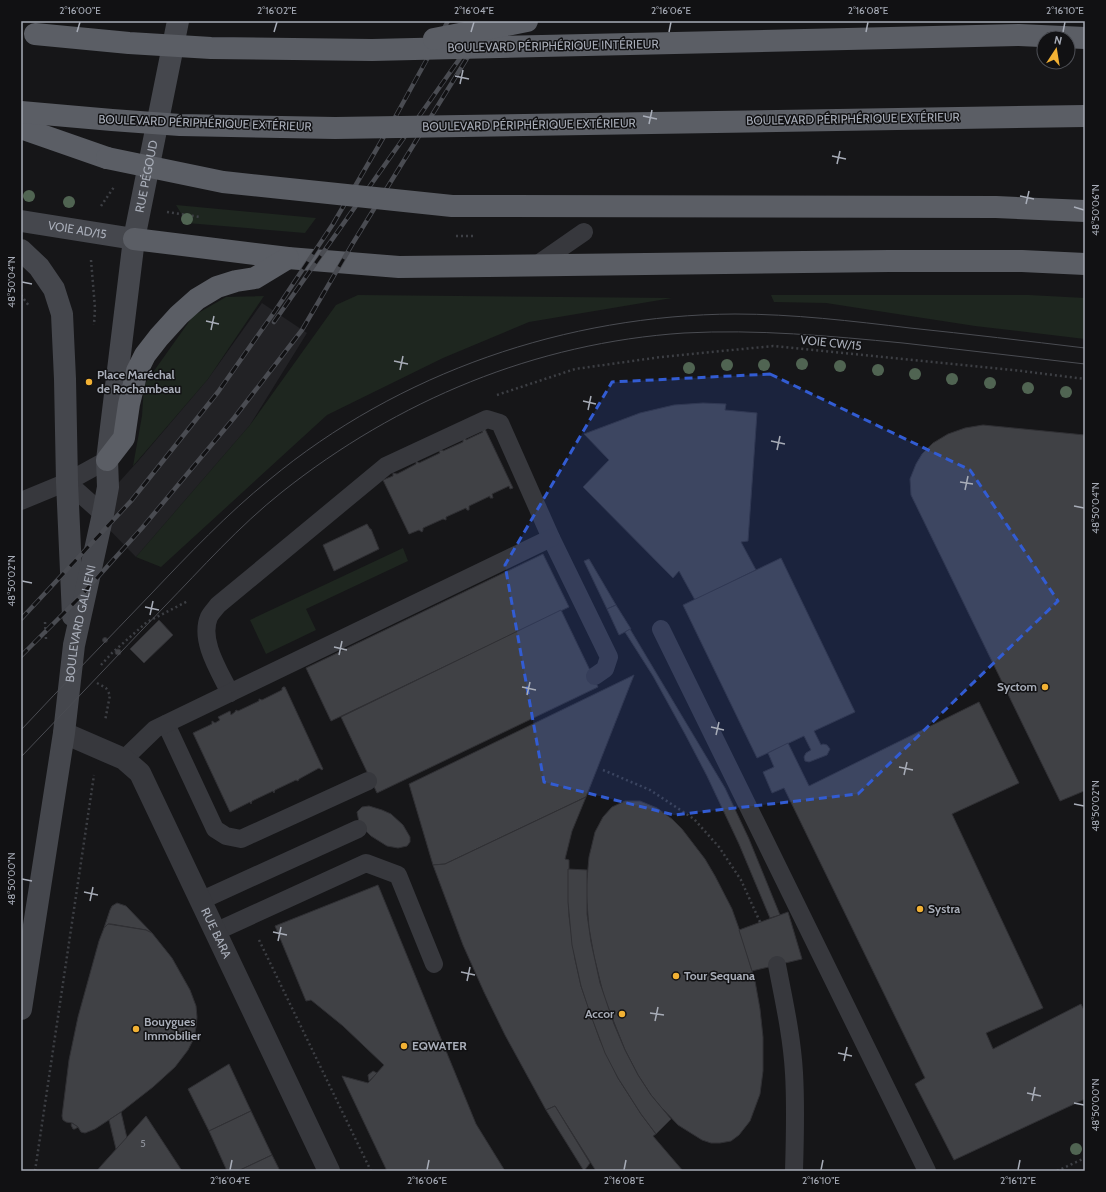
<svg xmlns="http://www.w3.org/2000/svg" width="1106" height="1192" viewBox="0 0 1106 1192" font-family="Cabin,sans-serif">
<style>
.built{fill:#222225}
.green{fill:#1e261f}
.building{fill:#404145;stroke:#303034}
.lines{fill:none;stroke-linecap:round;stroke-linejoin:round}
.path{stroke:#3d3f44;stroke-width:2.5;stroke-dasharray:2 3;stroke-linecap:butt}
.service{stroke:#37383d;stroke-width:18}
.minor{stroke:#37383d;stroke-width:22}
.secondary{stroke:#45474d;stroke-width:22}
.trunk{stroke:#5b5e65;stroke-width:22}
.tram{stroke:#4a4c52;stroke-width:1}
.rail-casing{stroke:#4a4c52;stroke-width:4.5}
.rail{stroke:#111113;stroke-width:3;stroke-dasharray:9;stroke-linecap:butt}
.trunk-bridge{stroke:#5b5e65;stroke-width:22}
.tree{fill:#506452}
.marked{fill:#325cd3;fill-opacity:0.2;stroke:#325cd3;stroke-width:3;stroke-dasharray:8 5;stroke-linejoin:round}
.ticks{fill:none;stroke:#a8adb8;stroke-width:1.5}
.poi-dot{fill:#f2b134;stroke:#111113;stroke-width:1.5}
.labels{text-anchor:middle;stroke-width:3;stroke-linejoin:round;paint-order:stroke}
.number-label{font-size:10px;fill:#8e929b}
.street-label{font-size:12px;fill:#a8adb8;stroke:#111113}
.poi-label{font-size:12px;font-weight:bold;fill:#a8adb8;stroke:#111113;text-anchor:start}
.neatline{fill:none;stroke:#a8adb8;stroke-width:1.5}
.ticks-label{font-size:10px;text-anchor:middle;fill:#a8adb8}
</style>
<rect width="100%" height="100%" fill="#161618"/>
<polygon class="built" points="262,303 307,333 250,425 136,557 92,512 139,460 208,379"/>
<g class="green">
<polygon points="176,205 316,218 305,233 187,223"/>
<polygon points="358,295 672,298 529,322 443,358 327,415 161,567 136,557 250,425 336,305"/>
<polygon points="771,295 1029,295 1085,298 1085,339 975,326 826,303 774,302"/>
<polygon points="264,296 208,379 133,466 142,416 144,385 193,316 226,297"/>
<polygon points="403,548 408,561 306,609 316,630 266,654 250,620"/>
</g>
<g class="building">
<polygon points="703,403 726,404 725,410 757,413 748,541 741,542 756,570 695,600 679,571 673,578 583,487 609,460 584,434 640,413 674,405"/>
<polygon points="983,425 1085,435 1085,793 1084,791 1060,801 911,495 910,479 916,464 922,454 933,443 948,434 965,428"/>
<polygon points="485,429 513,488 510,489 509,486 492,494 493,498 490,498 490,496 469,506 469,510 467,510 466,508 446,517 446,520 443,519 423,528 423,530 422,532 419,530 409,534 383,480 393,476 393,473 397,474 403,471 416,464 416,461 419,463 440,453 439,451 442,450 443,451 463,442 463,439 465,438 466,440 483,432 482,431"/>
<polygon points="367,524 370,529 371,529 379,549 334,571 323,545"/>
<polygon points="543,554 569,607 331,721 306,668"/>
<polygon points="781,558 855,712 814,731 821,745 823,744 827,745 830,749 827,755 809,762 805,761 804,757 806,753 811,750 804,736 757,758 683,605"/>
<polygon points="589,559 616,605 607,609 584,561"/>
<polygon points="616,605 631,629 619,635 607,609"/>
<polygon points="561,610 598,687 377,793 341,717"/>
<polygon points="159,620 173,635 144,663 130,649"/>
<polygon points="630,629 725,788 749,839 780,915 770,918 739,844 707,776 685,734 653,676 625,632"/>
<circle cx="105" cy="640" r="2.5"/>
<circle cx="118" cy="652" r="3"/>
<polygon points="634,675 586,797 445,864 433,865 409,784"/>
<polygon points="283,687 285,687 323,769 322,770 319,768 299,779 298,781 296,780 275,790 274,793 273,791 252,801 251,804 250,802 230,812 193,733 212,724 212,721 215,723 220,720 218,717 230,711 231,715 235,712 236,710 238,711 259,701 259,699 262,700 282,690 282,688"/>
<polygon points="979,702 1019,783 952,814 1043,1008 986,1033 993,1049 1081,1004 1085,1012 1085,1099 954,1160 915,1084 925,1078 784,788 772,793 763,772 774,767 768,753 788,743 809,786"/>
<polygon points="586,797 572,831 565,859 569,860 569,916 575,959 581,986 600,1040 618,1078 641,1114 656,1134 653,1136 683,1171 596,1171 555,1106 546,1110 505,1035 484,992 463,945 433,865 445,864"/>
<polygon points="625,801 640,801 657,808 672,819 682,829 705,859 715,876 732,909 743,940 755,981 760,1009 763,1037 763,1071 760,1094 750,1121 739,1135 731,1141 720,1143 711,1143 702,1140 678,1125 660,1106 651,1095 638,1075 625,1050 604,997 594,956 589,928 586,890 589,857 595,832 603,817 612,807"/>
<polygon points="369,806 382,810 391,814 403,825 410,837 410,842 407,846 398,848 387,846 371,836 364,829 359,822 357,812 362,807"/>
<polygon points="568,869 587,870 587,914 591,942 600,983 614,1024 625,1050 638,1075 651,1095 671,1119 656,1134 641,1114 618,1078 605,1053 590,1013 581,986 572,945 568,902"/>
<polygon points="378,885 476,1124 505,1171 387,1171 342,1076 368,1083 384,1065 343,1026 311,1000 306,1001 275,926"/>
<polygon points="117,903 126,906 152,933 146,930 111,924 108,924 104,928 110,910 112,906"/>
<polygon points="788,912 802,959 752,971 739,930"/>
<polygon points="108,924 146,930 152,933 172,958 190,990 196,1006 197,1017 196,1027 194,1038 188,1050 175,1067 153,1087 121,1112 95,1129 85,1133 81,1132 78,1127 72,1123 66,1122 63,1120 62,1116 69,1060 78,1017 99,941 104,928"/>
<polygon points="229,1064 251,1111 209,1131 188,1089"/>
<polygon points="373,1071 377,1073 369,1081 368,1075"/>
<polygon points="555,1106 590,1163 584,1171 546,1110"/>
<polygon points="251,1111 272,1155 238,1171 227,1171 209,1131"/>
<polygon points="121,1112 127,1138 116,1149 109,1120"/>
<polygon points="146,1116 182,1171 97,1171 100,1167"/>
<polygon points="72,1123 78,1127 75,1129 73,1129 71,1125"/>
<polygon points="272,1155 280,1171 238,1171"/>
</g>
<g class="lines">
<g class="path">
<polyline points="101,206 114,187"/>
<polyline points="167,212 200,217"/>
<polyline points="456,236 473,236"/>
<polyline points="91,260 95,308 94,325"/>
<polyline points="21,295 29,306"/>
<polyline points="497,395 575,369 661,357 773,346 1022,371 1085,379"/>
<polyline points="45,622 46,639"/>
<polyline points="101,665 112,653 147,622 188,601"/>
<polyline points="97,683 106,688 110,695 105,721"/>
<polyline points="603,770 650,790 694,819 719,847 741,880 760,922"/>
<polyline points="259,940 371,1171"/>
<polyline points="35,1171 94,775"/>
<polyline points="1057,1171 1085,1158"/>
</g>
<g class="service">
<polyline points="535,266 584,232"/>
<polyline points="67,482 103,514"/>
<polyline points="21,501 67,482 107,460"/>
<polyline points="661,629 927,1171"/>
<path d="M230,693C220,672 199,641 209,617C211,613 215,609 218,605L386,466L487,419L500,423L551,538L609,657L605,669L595,676"/>
<polyline points="166,724 215,829 226,836 241,839 368,781"/>
<polyline points="124,759 155,729 551,538"/>
<polyline points="200,901 358,829"/>
<polyline points="215,932 366,863 398,875 434,964"/>
<path d="M777,965C784,1001 792,1037 794,1073C796,1106 795,1138 794,1171"/>
</g>
<path class="minor" id="s1" d="M64,733L124,759L140,773L329,1171"/>
<g class="secondary">
<path id="s2" d="M21,221L134,239"/>
<polyline points="21,250 39,267 54,289 62,314 65,379 67,482 73,616"/>
<path id="s3" d="M21,1009L64,733L74,645L103,514L108,487L107,460L134,239L178,21"/>
</g>
<g class="trunk">
<polyline points="21,128 107,158"/>
<polyline points="134,239 288,258 399,267 889,261 1022,261 1085,264"/>
<polyline points="107,460 124,438 129,404 137,371 145,355 159,337 179,315 197,299 217,287 236,281 255,278 288,258"/>
</g>
<g class="tram">
<path d="M21,730C64,684 108,639 151,594C189,554 227,514 269,480C399,372 567,315 735,314C793,314 852,321 910,328C968,334 1027,341 1085,348"/>
<path d="M21,757C69,707 116,657 164,607C202,568 239,526 282,492C398,400 535,343 684,333C757,329 830,336 903,343C964,350 1024,357 1085,364"/>
</g>
<defs>
<g id="rail">
<polyline points="274,322 470,44"/>
<polyline points="21,619 131,501 218,392 275,311 333,224 393,121 448,21"/>
<polyline points="21,656 78,599 142,528 234,418 302,330 353,243 490,21"/>
</g>
</defs>
<use href="#rail" class="rail-casing"/>
<use href="#rail" class="rail"/>
<g class="trunk-bridge">
<polyline points="35,34 129,43 211,48 372,50 1019,35 1085,38"/>
<polyline points="434,39 527,21"/>
<polyline points="21,112 112,120 180,125 335,128 1085,116"/>
<polyline points="107,158 223,182 452,206 996,207 1085,211"/>
</g>
</g>
<g class="tree">
<circle cx="29" cy="196" r="6"/>
<circle cx="69" cy="202" r="6"/>
<circle cx="187" cy="219" r="6"/>
<circle cx="802" cy="364" r="6"/>
<circle cx="727" cy="365" r="6"/>
<circle cx="764" cy="365" r="6"/>
<circle cx="840" cy="366" r="6"/>
<circle cx="689" cy="368" r="6"/>
<circle cx="878" cy="370" r="6"/>
<circle cx="915" cy="374" r="6"/>
<circle cx="952" cy="379" r="6"/>
<circle cx="990" cy="383" r="6"/>
<circle cx="1028" cy="388" r="6"/>
<circle cx="1066" cy="392" r="6"/>
<circle cx="1076" cy="1149" r="6"/>
</g>
<path class="marked" d="M770,374L970,470L1058,601L858,794L674,815L544,782L505,565L612,382Z"/>
<path class="ticks" d="M77,32L80,22M274,32L277,22M471,32L474,22M669,32L671,22M866,32L868,22M1063,32L1065,22M455,76L469,79M460,84L463,70M643,116L657,119M649,124L652,110M832,156L846,159M837,164L840,151M1020,196L1034,199M1026,204L1029,191M1074,207L1084,210M22,282L32,284M206,321L219,324M211,330L214,316M394,361L408,364M400,370L403,356M583,401L596,404M588,410L591,396M771,441L785,444M777,450L780,436M960,482L973,484M965,490L968,476M1074,506L1084,508M22,581L32,583M145,607L159,610M150,615L153,601M334,647L347,650M339,655L342,641M522,687L536,690M527,695L530,682M711,727L724,730M716,735L719,722M899,767L913,770M904,775L907,762M1074,804L1084,806M22,879L32,881M84,892L98,895M90,901L93,887M273,932L287,935M278,941L281,927M461,972L475,975M467,981L470,967M650,1013L664,1015M655,1021L658,1007M838,1053L852,1056M844,1061L847,1047M1027,1093L1041,1096M1032,1101L1035,1087M1074,1103L1084,1105M230,1170L232,1160M427,1170L429,1160M624,1170L626,1160M821,1170L823,1160M1018,1170L1020,1160"/>
<g class="poi-dot">
<circle cx="89" cy="382" r="4"/>
<circle cx="1045" cy="687" r="4"/>
<circle cx="920" cy="909" r="4"/>
<circle cx="676" cy="976" r="4"/>
<circle cx="622" cy="1014" r="4"/>
<circle cx="136" cy="1029" r="4"/>
<circle cx="404" cy="1046" r="4"/>
</g>
<g class="labels">
<g class="number-label">
<text x="143" y="1147">5</text>
</g>
<g class="street-label">
<text transform="translate(553 46) rotate(-1)" y="4">BOULEVARD PÉRIPHÉRIQUE INTÉRIEUR</text>
<text transform="translate(853 119) rotate(-1)" y="4">BOULEVARD PÉRIPHÉRIQUE EXTÉRIEUR</text>
<text transform="translate(205 123) rotate(2)" y="4">BOULEVARD PÉRIPHÉRIQUE EXTÉRIEUR</text>
<text transform="translate(529 125) rotate(-1)" y="4">BOULEVARD PÉRIPHÉRIQUE EXTÉRIEUR</text>
<text dy="4" stroke="none"><textPath href="#s3" startOffset="843">RUE PÉGOUD</textPath></text>
<text dy="4" stroke="none"><textPath href="#s2" startOffset="57">VOIE AD/15</textPath></text>
<text transform="translate(831 343) rotate(6)" y="4">VOIE CW/15</text>
<text dy="4" stroke="none"><textPath href="#s3" startOffset="390">BOULEVARD GALLIENI</textPath></text>
<text dy="4" stroke="none"><textPath href="#s1" startOffset="264">RUE BARA</textPath></text>
</g>
<g class="poi-label">
<text x="97" y="379">Place Maréchal<tspan x="97" dy="14">de Rochambeau</tspan></text>
<text x="1037" y="691" text-anchor="end">Syctom</text>
<text x="928" y="913">Systra</text>
<text x="684" y="980">Tour Sequana</text>
<text x="614" y="1018" text-anchor="end">Accor</text>
<text x="144" y="1026">Bouygues<tspan x="144" dy="14">Immobilier</tspan></text>
<text x="412" y="1050">EQWATER</text>
</g>
</g>
<rect width="1106" height="1192" fill="none" stroke="#111113" stroke-width="44"/>
<g transform="translate(1056 50) rotate(12)"><circle r="19" fill="#111113" stroke="#4d4f55"/>
<path d="M0-3L7 15L0 10L-7 15Z" fill="#f2b134"/>
<text y="-6" font-size="11" font-weight="bold" text-anchor="middle" fill="#a8adb8">N</text>
</g>
<rect x="22" y="22" width="1062" height="1148" class="neatline"/>
<g class="ticks-label">
<text x="80" y="14">2°16'00"E</text>
<text x="277" y="14">2°16'02"E</text>
<text x="474" y="14">2°16'04"E</text>
<text x="671" y="14">2°16'06"E</text>
<text x="868" y="14">2°16'08"E</text>
<text x="1065" y="14">2°16'10"E</text>
<text transform="translate(1095 210) rotate(-90)" y="4">48°50'06"N</text>
<text transform="translate(11 282) rotate(-90)" y="4">48°50'04"N</text>
<text transform="translate(1095 508) rotate(-90)" y="4">48°50'04"N</text>
<text transform="translate(11 581) rotate(-90)" y="4">48°50'02"N</text>
<text transform="translate(1095 806) rotate(-90)" y="4">48°50'02"N</text>
<text transform="translate(11 879) rotate(-90)" y="4">48°50'00"N</text>
<text transform="translate(1095 1105) rotate(-90)" y="4">48°50'00"N</text>
<text x="230" y="1184">2°16'04"E</text>
<text x="427" y="1184">2°16'06"E</text>
<text x="624" y="1184">2°16'08"E</text>
<text x="821" y="1184">2°16'10"E</text>
<text x="1018" y="1184">2°16'12"E</text>
</g>
</svg>
